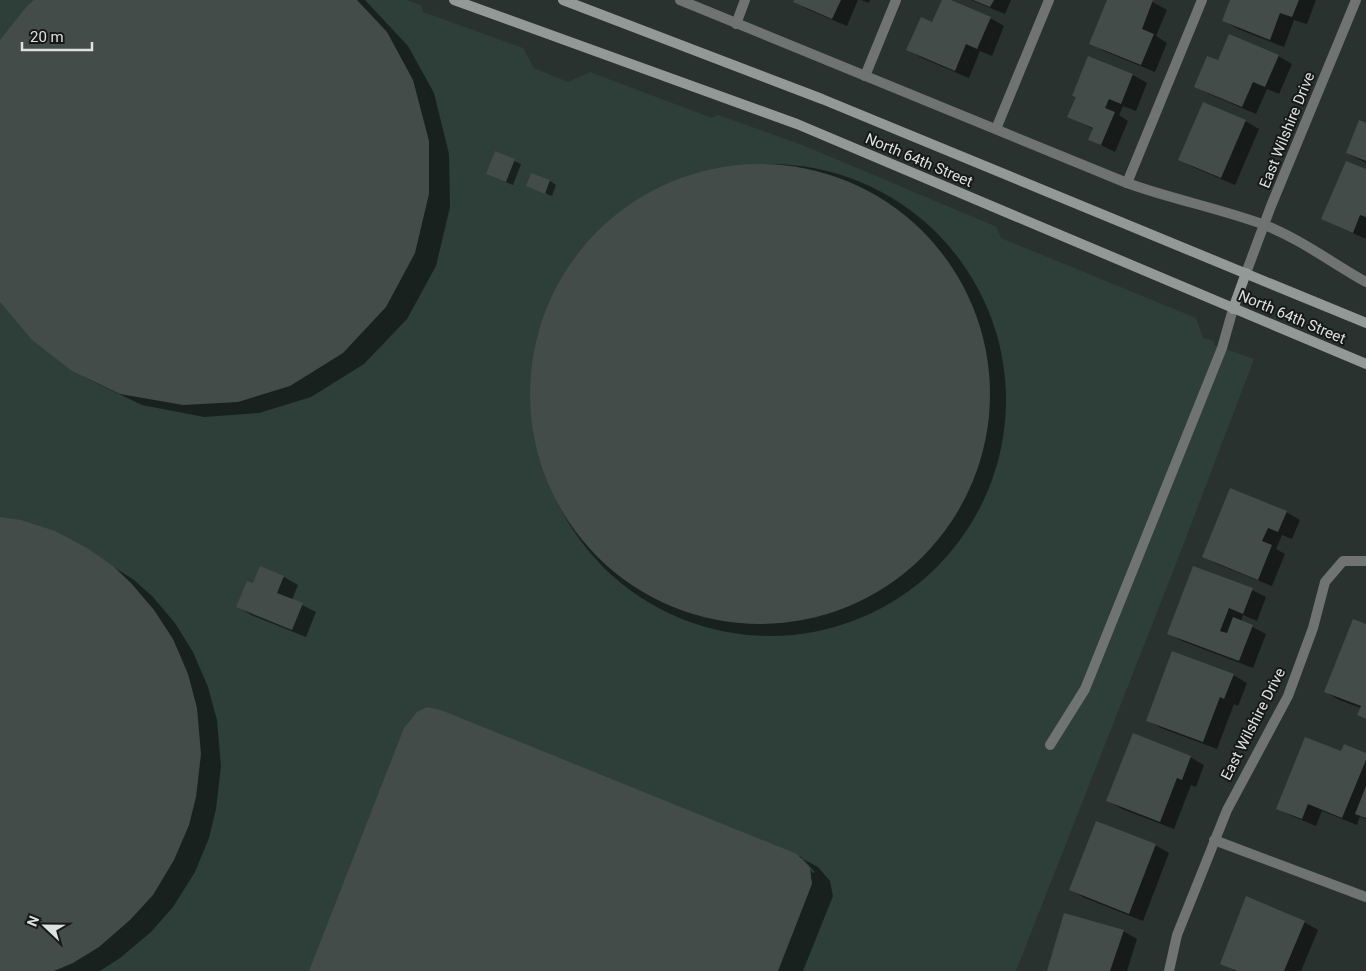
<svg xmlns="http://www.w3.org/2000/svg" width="1366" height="971" viewBox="0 0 1366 971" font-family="Roboto,sans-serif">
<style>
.built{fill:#2e3e39}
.shadow{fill:#0007}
.building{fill:#434c49}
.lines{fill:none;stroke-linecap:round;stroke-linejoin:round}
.lane{stroke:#6f7372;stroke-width:10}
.street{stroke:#6f7372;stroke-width:10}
.secondary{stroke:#929997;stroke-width:10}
.labels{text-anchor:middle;stroke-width:4;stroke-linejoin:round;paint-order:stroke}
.street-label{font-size:15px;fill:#dde2e1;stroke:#161918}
</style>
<rect width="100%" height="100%" fill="#2a3230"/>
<polygon class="built" points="0,0 406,0 421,5 423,12 523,48 534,68 568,82 590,72 712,118 718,115 800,144 997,227 1001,238 1196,318 1203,338 1214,341 1214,345 1254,359 1181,551 1016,971 0,971"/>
<g class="shadow">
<polygon points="36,0 365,0 408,46 434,93 449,154 450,207 436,266 407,319 364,364 311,397 259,413 204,417 142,405 94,382 72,370 0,299 0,42"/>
<polygon points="795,0 858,0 847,26 809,10 795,2"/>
<polygon points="861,0 870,0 869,3"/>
<polygon points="943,0 948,0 990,18 1004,26 992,56 980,51 969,78 922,58 908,50 933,24"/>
<polygon points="971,0 1011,0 1005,14"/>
<polygon points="1108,0 1149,0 1167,10 1156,36 1167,43 1155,72 1104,51 1090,43"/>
<polygon points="1232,0 1316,0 1307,24 1294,20 1284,47 1238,29 1224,21"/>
<polygon points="1278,56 1292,64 1279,94 1267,89 1256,114 1209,94 1196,86 1219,62"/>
<polygon points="1089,57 1133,75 1147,83 1136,111 1123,106 1119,115 1128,121 1115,152 1089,139 1093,129 1069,117 1077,97"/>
<polygon points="1245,121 1259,129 1235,185 1193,167 1179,159"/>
<polygon points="1366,124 1366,163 1347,153"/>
<polygon points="496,153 521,164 513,185 487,174"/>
<circle cx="770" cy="400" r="236"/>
<polygon points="1366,171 1366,239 1337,226 1323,218"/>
<polygon points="550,181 556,185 552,196 528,186"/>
<polygon points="1286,512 1300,520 1292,539 1282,535 1276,549 1285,554 1272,586 1217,564 1203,556"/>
<polygon points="0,518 86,549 134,580 152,596 175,623 193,652 208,687 217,720 221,766 216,809 209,838 195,872 173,907 151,932 120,958 100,971 0,971"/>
<polygon points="261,568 284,577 298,585 292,600 316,612 306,637 251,615 238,607 254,585"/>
<polygon points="1252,590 1266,597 1257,621 1243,615 1241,621 1266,634 1253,668 1182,641 1168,633"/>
<polygon points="1366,625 1366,719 1361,708 1339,700 1326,692"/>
<polygon points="1233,675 1247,683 1238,706 1234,704 1217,749 1161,728 1147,720"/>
<polygon points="1342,753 1366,754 1366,819 1360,816 1357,825 1322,811 1316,826 1292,816 1278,808"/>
<polygon points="1190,757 1204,765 1196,787 1191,785 1174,829 1122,809 1108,801"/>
<polygon points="1155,845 1169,853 1143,921 1085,898 1071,890"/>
<polygon points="797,855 803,858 800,858 813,873 815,872 803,859 818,867 830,881 833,896 803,971 310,971"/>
<polygon points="1304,922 1318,930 1301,971 1235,971 1222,963"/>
<polygon points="1123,931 1137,939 1127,971 1049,971"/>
</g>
<g class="building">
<polygon points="34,0 357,0 387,32 413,80 429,141 429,194 415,253 386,307 343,353 290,386 238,402 183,405 120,394 72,371 32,340 0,302 0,40 27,6"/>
<polygon points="794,0 841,0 832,19 793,2"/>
<polygon points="942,0 951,0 991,17 977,49 966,44 955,71 906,50 921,17 932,22"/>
<polygon points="973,0 994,0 990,7"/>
<polygon points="1107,0 1153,0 1142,29 1154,34 1141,65 1089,44"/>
<polygon points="1230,0 1299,0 1292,17 1280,13 1270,40 1222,21"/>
<polygon points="1229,34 1279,55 1265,87 1253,82 1242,107 1194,87 1207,56 1218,60"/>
<polygon points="1088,56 1133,74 1121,104 1109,99 1105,108 1115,112 1101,145 1088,140 1093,128 1067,117 1076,97 1072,96"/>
<polygon points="1203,102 1246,120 1221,178 1178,160"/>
<polygon points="1359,120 1366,123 1366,161 1346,153"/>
<polygon points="495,151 515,159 506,182 486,174"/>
<polygon points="1346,161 1366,169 1366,217 1360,215 1353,233 1321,219"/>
<circle cx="760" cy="394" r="230"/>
<polygon points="531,173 550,180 545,194 526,186"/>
<polygon points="1230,488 1287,511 1278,532 1268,528 1262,541 1272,545 1258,580 1202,557"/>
<polygon points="0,517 21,520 55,531 87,548 113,566 131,583 154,610 173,639 188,674 197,708 201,754 196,797 189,825 174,860 153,895 130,920 99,947 73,963 54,971 0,971"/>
<polygon points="260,566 284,576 277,593 303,603 292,630 236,607 247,581 253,583"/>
<polygon points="1193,566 1253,588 1243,614 1229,608 1220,631 1227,633 1233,617 1253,625 1239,661 1167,634"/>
<polygon points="1353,619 1366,624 1366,719 1357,715 1361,706 1324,692"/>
<polygon points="1172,651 1234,674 1224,699 1220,697 1203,742 1146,721"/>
<polygon points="427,707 441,710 797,854 810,868 812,884 778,971 309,971 404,728 417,712"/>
<polygon points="1133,733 1191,756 1182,780 1177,778 1160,822 1106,801"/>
<polygon points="1305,737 1341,751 1344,744 1366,753 1366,760 1342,818 1308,804 1302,819 1276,809"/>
<polygon points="1366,786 1366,818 1355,814"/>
<polygon points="1096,821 1156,844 1129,914 1069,890"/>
<polygon points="1246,896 1305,921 1284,971 1237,971 1220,964"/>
<polygon points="1064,913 1124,930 1110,971 1047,971"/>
</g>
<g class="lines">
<g class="lane">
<polyline points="865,76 896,0"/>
<polyline points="1127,183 1202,0"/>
<polyline points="1050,745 1085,689 1222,348 1233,309"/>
</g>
<g class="street">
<path d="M680,0L1127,183C1171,199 1218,208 1262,224C1299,238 1332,263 1366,282"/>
<polyline points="736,24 745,0"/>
<polyline points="996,129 1049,0"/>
<polyline points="1246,273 1271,206 1356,0"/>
<polyline points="1214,840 1366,897"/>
<polyline points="1169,971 1177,935 1227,810 1288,696 1313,628 1325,582 1343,561 1366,561"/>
</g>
<g class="secondary">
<polyline points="454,0 797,124 1366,364"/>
<polyline points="563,0 822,99 1366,323"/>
<polyline points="1233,309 1246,273"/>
</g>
</g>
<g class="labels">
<g class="street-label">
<text transform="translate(1287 130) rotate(-68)" y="5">East Wilshire Drive</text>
<text transform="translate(919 160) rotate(23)" y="5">North 64th Street</text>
<text transform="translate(1292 317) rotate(23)" y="5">North 64th Street</text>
<text transform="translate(1253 724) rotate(-63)" y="5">East Wilshire Drive</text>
</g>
</g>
<g transform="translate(45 926) rotate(292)" stroke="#161918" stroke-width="4" paint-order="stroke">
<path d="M0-4L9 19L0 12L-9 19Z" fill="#dde2e1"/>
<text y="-8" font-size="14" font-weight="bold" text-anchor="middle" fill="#dde2e1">N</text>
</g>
<path d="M22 42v8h70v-8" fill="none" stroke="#dde2e1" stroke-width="2.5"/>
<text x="30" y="42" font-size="15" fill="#dde2e1" stroke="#161918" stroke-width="4" paint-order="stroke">20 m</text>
</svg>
